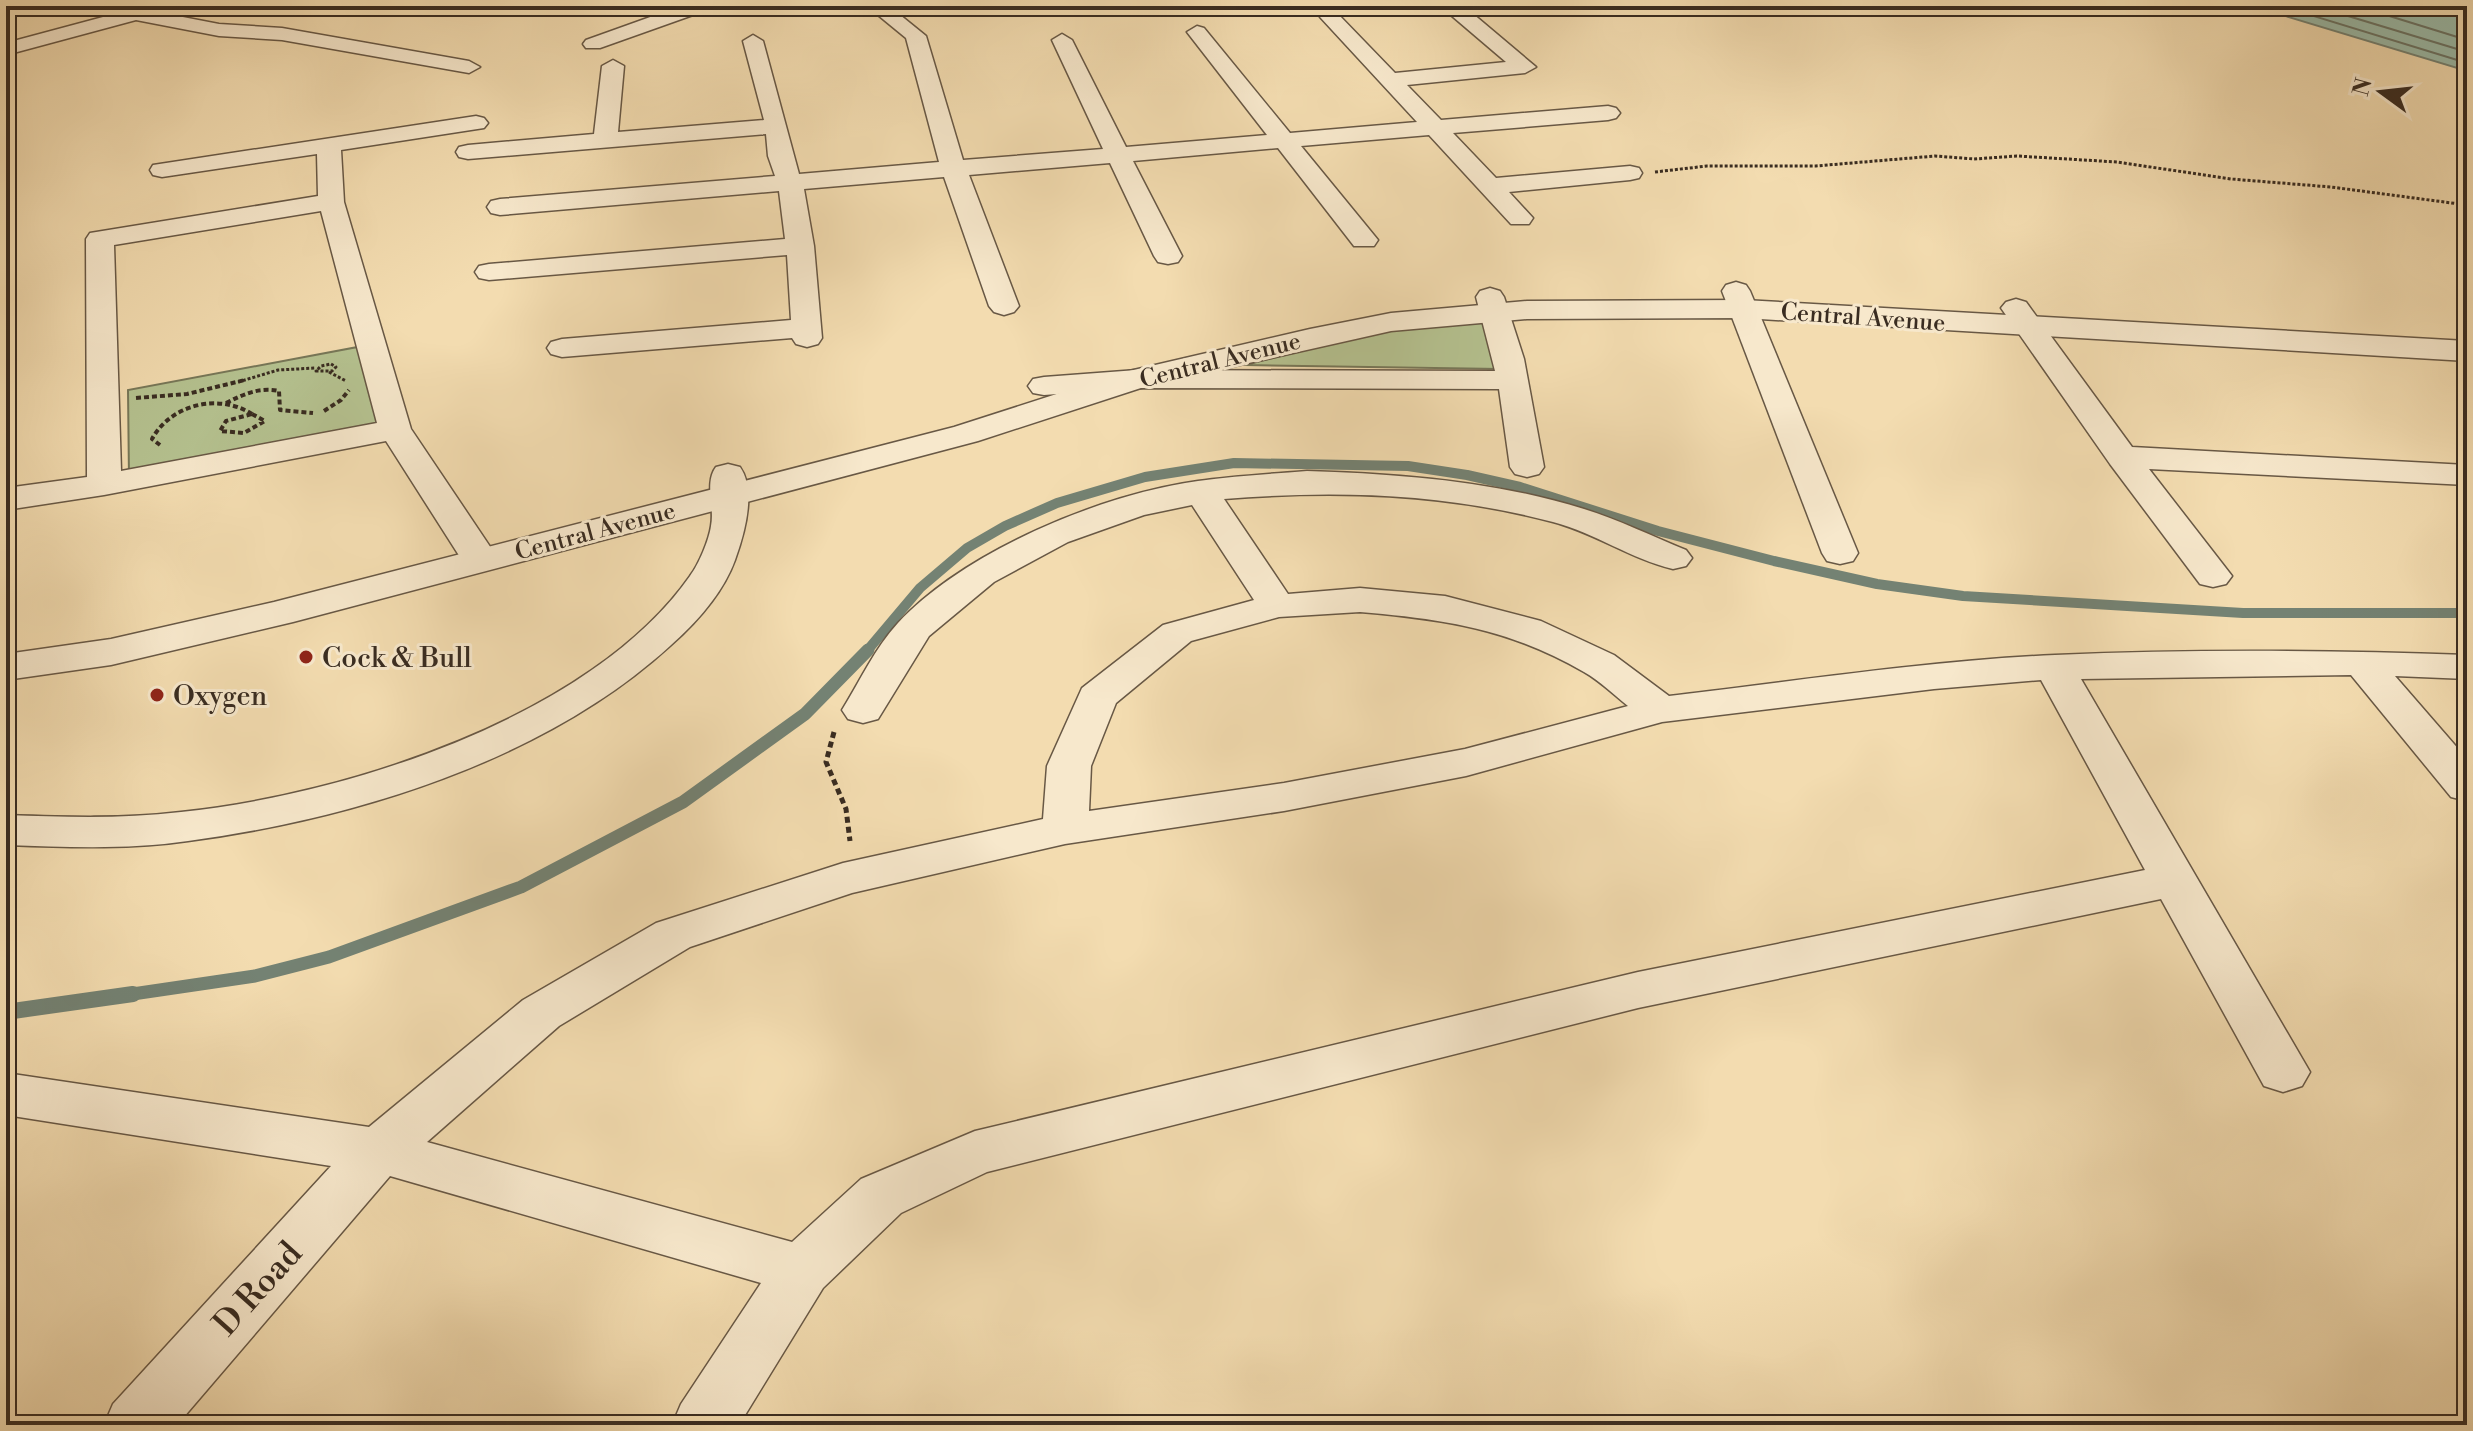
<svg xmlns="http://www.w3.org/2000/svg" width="2473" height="1431" viewBox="0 0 2473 1431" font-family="'Libre Bodoni',serif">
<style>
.green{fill:#b5c290;stroke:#777758;stroke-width:2}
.water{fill:#9bbcaa;stroke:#748273;stroke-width:2}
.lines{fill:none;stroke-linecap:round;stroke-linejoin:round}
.shore{stroke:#6a7466;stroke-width:2}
.stream-far2{stroke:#748273;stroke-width:10}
.stream-far1{stroke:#748273;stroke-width:13}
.stream{stroke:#748273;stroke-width:16}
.minor-casing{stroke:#685845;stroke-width:3}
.tertiary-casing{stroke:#685845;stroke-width:3}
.path-far2{stroke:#392c21;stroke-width:3;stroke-dasharray:3 2;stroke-linecap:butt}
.path-far1{stroke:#392c21;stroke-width:4;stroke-dasharray:5 3;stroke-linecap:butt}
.path{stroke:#392c21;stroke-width:5;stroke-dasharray:6 4;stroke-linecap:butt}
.minor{fill:#f7e8cc;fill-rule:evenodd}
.tertiary{fill:#f7e8cc;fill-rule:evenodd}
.poi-dot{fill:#8f2418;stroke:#f7e8cc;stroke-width:3}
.labels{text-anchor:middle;stroke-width:6;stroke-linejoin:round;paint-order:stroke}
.far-street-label{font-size:24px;fill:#392c21;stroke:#f7e8cc}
.poi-label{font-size:28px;fill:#392c21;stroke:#f7e8cc;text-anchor:start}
.near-street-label{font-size:34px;fill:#392c21;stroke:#f7e8cc}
</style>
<rect width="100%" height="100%" fill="#f3dcb0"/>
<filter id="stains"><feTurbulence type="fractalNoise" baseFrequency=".0025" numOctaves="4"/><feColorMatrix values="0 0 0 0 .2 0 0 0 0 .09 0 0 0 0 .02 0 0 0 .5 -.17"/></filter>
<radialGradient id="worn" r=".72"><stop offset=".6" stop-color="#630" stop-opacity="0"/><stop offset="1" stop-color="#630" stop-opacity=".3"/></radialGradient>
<g class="green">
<polygon points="1489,317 1500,369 1245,365 1369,334"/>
<polygon points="363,346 384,427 129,478 128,390"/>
</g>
<polygon class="water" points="2255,6 2467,6 2467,71 2259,8"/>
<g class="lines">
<g class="shore">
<polyline points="2281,6 2467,63"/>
<polyline points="2315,6 2467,52"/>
<polyline points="2357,6 2467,40"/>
</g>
<polyline class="stream-far2" points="866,652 920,588 967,548 1005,526 1057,503 1145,477 1234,463 1408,466 1467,475 1520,487 1658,531 1774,561 1877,584 1963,596 2243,613 2467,613"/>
<polyline class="stream-far1" points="119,996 255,976 329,957 521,887 683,802 805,714 868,650"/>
<polyline class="stream" points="6,1012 133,994"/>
<defs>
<g id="minor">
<polygon points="144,6 168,6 162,13 219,24 282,28 469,61 480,67 469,73 282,40 219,36 136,20 6,55 6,43"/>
<path d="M473,6H519L516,10C501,14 485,19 473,6Z"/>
<polygon points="681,6 710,6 707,10 600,48 586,48 583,44 586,40"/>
<polygon points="867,6 889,6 926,36 963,160 1103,149 1052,40 1062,34 1072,40 1126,147 1267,135 1187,32 1197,26 1204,28 1290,133 1417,122 1320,17 1323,13 1337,13 1395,73 1506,62 1452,16 1449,12 1452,8 1466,8 1536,67 1525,73 1407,85 1441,120 1608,106 1616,108 1620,113 1616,118 1608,120 1453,133 1496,178 1630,166 1639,168 1642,173 1639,178 1630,180 1509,192 1533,218 1529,224 1511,224 1429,135 1301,146 1378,240 1374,246 1354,246 1278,148 1133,161 1182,256 1178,262 1168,264 1158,262 1154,256 1110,163 969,175 1019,306 1014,312 1004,315 994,312 989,306 944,177 804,189 814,246 822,338 818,344 807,347 796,344 792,338 562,357 551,354 547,348 551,342 562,339 791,320 787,255 489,280 479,278 475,272 479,266 489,264 785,239 779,191 500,215 491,213 487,207 491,201 500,199 775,176 768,156 766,134 468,159 459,157 456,152 459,147 468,145 594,134 602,66 613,60 624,66 618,132 764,120 743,41 753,35 763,41 799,174 939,162 906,38"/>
<path d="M476,116L484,118L488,123L484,128L341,150L344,202L411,429L499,560L493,568L480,571L467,568L386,441L104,495L6,510V488L87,477L86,239L90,233L318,196L317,154L162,177L153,175L150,170L153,165ZM321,211L377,423L121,471L114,245Z"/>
<polygon points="1736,282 1746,285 1750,291 1858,553 1853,561 1840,564 1827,561 1822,553 1722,291 1726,285"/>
<polygon points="1490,288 1500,291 1504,297 1524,359 1544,467 1539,474 1527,477 1515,474 1510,467 1499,389 1137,388 1044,395 1033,393 1028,386 1033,379 1044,377 1137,370 1495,371 1476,297 1480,291"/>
<polygon points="2016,299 2026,302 2132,447 2467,465 2467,485 2149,469 2232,576 2226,584 2213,587 2200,584 2110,464 2001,308 2006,302"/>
<path d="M728,464L740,467C757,491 744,535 735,560C723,593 696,623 670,646C544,761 353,819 188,841C128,850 66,847 6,845V815C65,817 123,819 181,812C346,795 591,717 690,576C699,564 709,540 711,526C715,507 704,483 716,467Z"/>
<path d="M1307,471C1401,474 1494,481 1584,509C1619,520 1652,536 1686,550L1692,558L1686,566L1673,569C1631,559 1595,533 1553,522C1444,493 1335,490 1224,499L1288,594L1360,588L1445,596L1541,621L1614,655L1669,696C1797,681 1926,661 2055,655C2192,649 2330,650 2467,655V679L2395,676L2467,759V801L2451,797L2351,675L2081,679L2310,1072L2302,1086L2283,1092L2264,1086L2161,899L1638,1008L987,1172L901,1213L823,1288L739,1425H672L681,1404L761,1283L390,1176L177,1425H104L113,1404L331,1166L6,1115V1073L369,1127L523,1000L656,923L843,863L1043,819L1047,766L1082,688L1163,625L1254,600L1192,505L1144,515L1068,542L994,582L929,636L878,719L863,723L848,719L842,710C860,681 875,648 898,623C965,551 1102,494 1198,481C1233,476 1271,474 1307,471ZM1360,612C1444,619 1510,629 1584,672C1600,681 1614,695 1628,706L1465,749L1284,783L1089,811L1091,766L1116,703L1191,641L1279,617ZM2041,680L2145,870L1638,972L975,1131L861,1179L792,1242L427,1142L559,1026L690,947L852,893L1065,844L1284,811L1466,776L1662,722L1934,689Z"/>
</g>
<polygon id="tertiary" points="1744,300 2467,341 2467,361 1744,318 1527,319 1391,331 1147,386 978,441 293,622 111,665 6,680 6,654 111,639 274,602 954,427 1125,372 1310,329 1391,313 1527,301"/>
</defs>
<use href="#minor" class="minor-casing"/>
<use href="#tertiary" class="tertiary-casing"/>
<g class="path-far2">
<polyline points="1655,172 1707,166 1816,166 1935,156 1974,159 2017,156 2117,162 2231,179 2331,187 2467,205"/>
<polygon points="331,364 336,367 332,371 316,371 321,366"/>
<polyline points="329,372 346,381"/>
<polyline points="238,382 278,370 316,368"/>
</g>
<g class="path-far1">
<polyline points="136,398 187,394 245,380"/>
<path d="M226,403C244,394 259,387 279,391L280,410L313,413"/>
<polyline points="324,411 341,400 349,390"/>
<polygon points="252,414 265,421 244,433 220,431 226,421"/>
<path d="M160,445L152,439C171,404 219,393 252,414"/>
</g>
<polyline class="path" points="834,732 826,762 846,809 850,841"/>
<use href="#minor" class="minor"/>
<use href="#tertiary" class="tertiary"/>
</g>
<g class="poi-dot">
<circle cx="306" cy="657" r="8"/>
<circle cx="157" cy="695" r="8"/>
</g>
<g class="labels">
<g class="far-street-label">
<text transform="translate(1863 317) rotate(4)" y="8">Central Avenue</text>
<text transform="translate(1220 360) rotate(-14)" y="8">Central Avenue</text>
<text transform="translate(595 531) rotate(-15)" y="8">Central Avenue</text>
</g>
<g class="poi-label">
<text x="322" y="667">Cock &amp; Bull</text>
<text x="173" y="705">Oxygen</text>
</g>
<g class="near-street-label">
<text transform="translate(257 1288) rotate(-48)" y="12">D Road</text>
</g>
</g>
<rect width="2473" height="1431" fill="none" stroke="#f3dcb0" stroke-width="32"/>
<rect x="8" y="8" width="2457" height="1415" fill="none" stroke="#392c21" stroke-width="4"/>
<rect x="16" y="16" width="2441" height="1399" fill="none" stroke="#392c21" stroke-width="2"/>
<g transform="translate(2381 92) rotate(285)" stroke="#f7e8cc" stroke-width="6" paint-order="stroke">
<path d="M0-6L14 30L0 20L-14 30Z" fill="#392c21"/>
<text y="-12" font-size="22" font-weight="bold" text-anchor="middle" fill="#392c21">N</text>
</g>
<rect width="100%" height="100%" filter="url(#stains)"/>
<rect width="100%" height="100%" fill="url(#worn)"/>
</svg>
